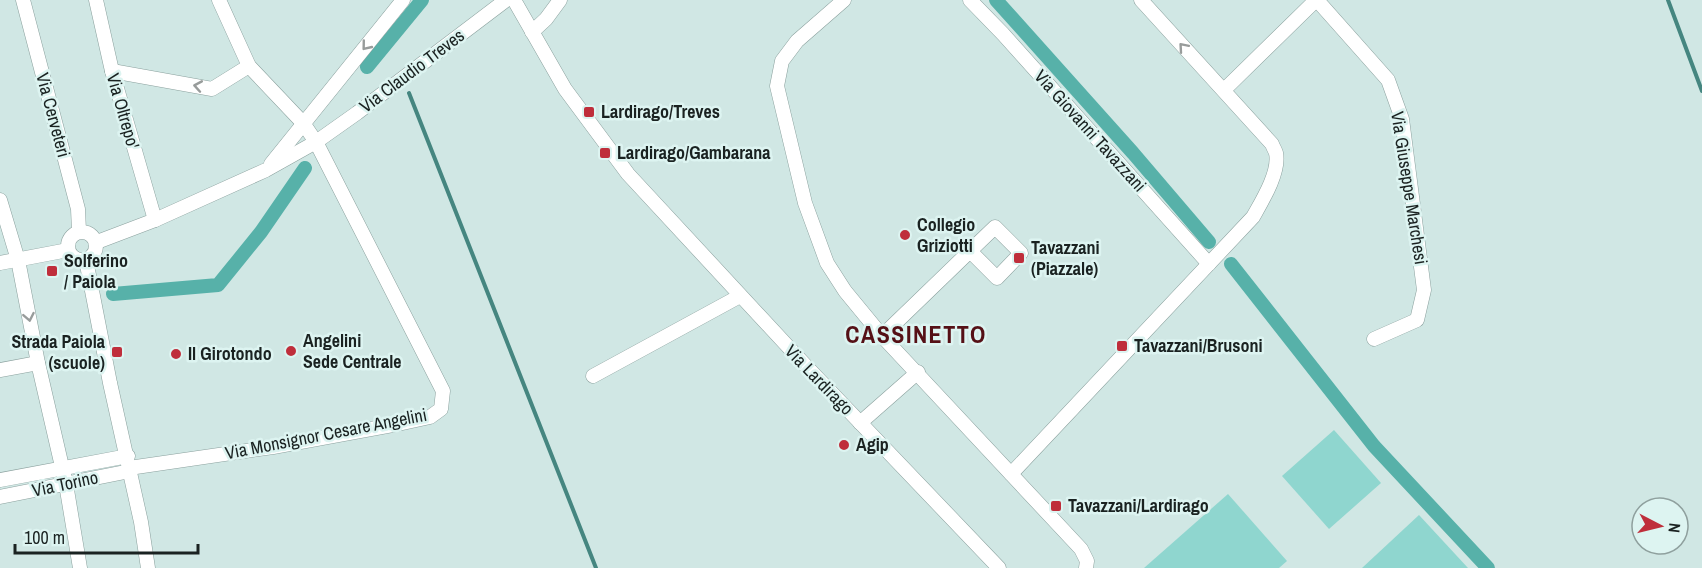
<svg xmlns="http://www.w3.org/2000/svg" width="1702" height="568" viewBox="0 0 1702 568" font-family="'Archivo Narrow',sans-serif">
<style>
.green{fill:#8fd6cf}
.lines{fill:none;stroke-linecap:round;stroke-linejoin:round}
.stream{stroke:#458680;stroke-width:4}
.canal{stroke:#57b1a9;stroke-width:14}
.minor-casing{stroke:#8ba19e;stroke-width:15}
.minor{stroke:#fff;stroke-width:14}
.oneway{stroke:#989c9b}
.poi-dot{fill:#bf2e3b;stroke:#ddf4f1;stroke-width:2}
.labels{text-anchor:middle;stroke-width:5;stroke-linejoin:round;paint-order:stroke}
.street-label{font-size:18px;fill:#1a2221;stroke:#ddf4f1}
.poi-label{font-size:18px;font-weight:bold;fill:#1a2221;stroke:#ddf4f1;text-anchor:start}
.district-label{font-size:24px;font-weight:bold;letter-spacing:1.5px;fill:#551016;stroke:#ddf4f1}
</style>
<rect width="100%" height="100%" fill="#d0e7e4"/>
<g class="green">
<polygon points="1334,430 1381,483 1329,529 1282,476"/>
<polygon points="1228,494 1287,561 1279,568 1144,568"/>
<polygon points="1419,515 1468,568 1362,568"/>
</g>
<g class="lines">
<g class="stream">
<polyline points="1668,0 1702,91"/>
<polyline points="409,93 596,568"/>
</g>
<g class="canal">
<polyline points="996,0 1133,153 1209,242"/>
<polyline points="367,67 422,0"/>
<polyline points="1231,264 1374,446 1488,568"/>
<polyline points="113,294 218,285 261,232 305,168"/>
</g>
<defs>
<g id="minor">
<polyline points="23,0 78,209 79,231"/>
<polyline points="96,0 112,71 155,220"/>
<polyline points="514,0 565,89 628,174 806,366 999,568"/>
<polyline points="844,0 797,41 782,61 777,86 805,203 827,263 845,291 882,336 1081,549 1087,561 1086,568"/>
<polyline points="970,0 1003,34 1209,264"/>
<polyline points="1317,0 1388,80 1402,119 1424,290 1417,320 1374,339"/>
<polyline points="532,32 546,19 560,0"/>
<polyline points="112,71 212,89 249,66"/>
<polyline points="1224,90 1316,0"/>
<polyline points="271,164 403,0"/>
<polyline points="0,200 18,260 38,363 66,484 80,568"/>
<circle cx="82" cy="246" r="14"/>
<polyline points="97,242 155,220 266,170 316,142 357,113 506,0"/>
<polyline points="86,260 110,383 141,522 148,568"/>
<polyline points="0,263 68,250"/>
<polyline points="882,336 970,251 997,278 1021,253 995,227 970,251"/>
<polyline points="0,370 38,363"/>
<polyline points="593,376 740,296"/>
<polyline points="860,423 918,372"/>
<polyline points="129,468 273,447 398,424 430,417 441,409 443,391 316,142 303,123 249,66 219,0"/>
<path d="M1011,474L1253,217C1262,201 1280,172 1276,153C1275,150 1273,147 1272,144L1141,0"/>
<polyline points="0,480 128,456"/>
<polyline points="0,497 130,471"/>
</g>
</defs>
<use href="#minor" class="minor-casing"/>
<use href="#minor" class="minor"/>
</g>
<defs><path id="oneway-chevron" d="M-2-3.5L2.5 0L-2 3.5" fill="none" stroke-width="1.6" stroke-linecap="round" stroke-linejoin="round" transform="scale(1.5)"/></defs>
<g class="oneway">
<use href="#oneway-chevron" transform="translate(366 46) rotate(129)"/>
<use href="#oneway-chevron" transform="translate(1183 47) rotate(-131)"/>
<use href="#oneway-chevron" transform="translate(198 86) rotate(-170)"/>
<use href="#oneway-chevron" transform="translate(29 317) rotate(79)"/>
</g>
<g class="poi-dot">
<rect x="583" y="106" width="12" height="12" rx="3"/>
<rect x="599" y="147" width="12" height="12" rx="3"/>
<circle cx="905" cy="235" r="6"/>
<rect x="1013" y="252" width="12" height="12" rx="3"/>
<rect x="46" y="265" width="12" height="12" rx="3"/>
<rect x="1116" y="340" width="12" height="12" rx="3"/>
<circle cx="291" cy="351" r="6"/>
<rect x="111" y="346" width="12" height="12" rx="3"/>
<circle cx="176" cy="354" r="6"/>
<circle cx="844" cy="445" r="6"/>
<rect x="1050" y="500" width="12" height="12" rx="3"/>
</g>
<g class="labels">
<g class="street-label">
<text transform="translate(412 71) rotate(-37)" y="6">Via Claudio Treves</text>
<text transform="translate(123 111) rotate(74)" y="6">Via Oltrepo'</text>
<text transform="translate(53 115) rotate(75)" y="6">Via Cerveteri</text>
<text transform="translate(1090 131) rotate(48)" y="6">Via Giovanni Tavazzani</text>
<text transform="translate(1409 188) rotate(81)" y="6">Via Giuseppe Marchesi</text>
<text transform="translate(819 380) rotate(46)" y="6">Via Lardirago</text>
<text transform="translate(326 434) rotate(-11)" y="6">Via Monsignor Cesare Angelini</text>
<text transform="translate(65 484) rotate(-12)" y="6">Via Torino</text>
</g>
<g class="poi-label">
<text x="601" y="118">Lardirago/Treves</text>
<text x="617" y="159">Lardirago/Gambarana</text>
<text x="917" y="231">Collegio<tspan x="917" dy="21">Griziotti</tspan></text>
<text x="1031" y="254">Tavazzani<tspan x="1031" dy="21">(Piazzale)</tspan></text>
<text x="64" y="267">Solferino<tspan x="64" dy="21">/ Paiola</tspan></text>
<text x="303" y="347">Angelini<tspan x="303" dy="21">Sede Centrale</tspan></text>
<text x="105" y="348" text-anchor="end">Strada Paiola<tspan x="105" dy="21">(scuole)</tspan></text>
<text x="1134" y="352">Tavazzani/Brusoni</text>
<text x="188" y="360">Il Girotondo</text>
<text x="856" y="451">Agip</text>
<text x="1068" y="512">Tavazzani/Lardirago</text>
</g>
<g class="district-label">
<text x="916" y="343">CASSINETTO</text>
</g>
</g>
<g transform="translate(1660 526) rotate(97)"><circle r="28" fill="#ddf4f1" stroke="#8fa09e" stroke-width="1.5"/>
<path d="M0-4.5L10 22L0 15L-10 22Z" fill="#bf2e3b"/>
<text y="-9" font-size="16" font-weight="bold" text-anchor="middle" fill="#1a2221">N</text>
</g>
<path d="M15 544v9h183v-9" fill="none" stroke="#1a2221" stroke-width="3"/>
<text x="24" y="544" font-size="18" fill="#1a2221" stroke="#ddf4f1" stroke-width="4.5" paint-order="stroke">100 m</text>
</svg>
